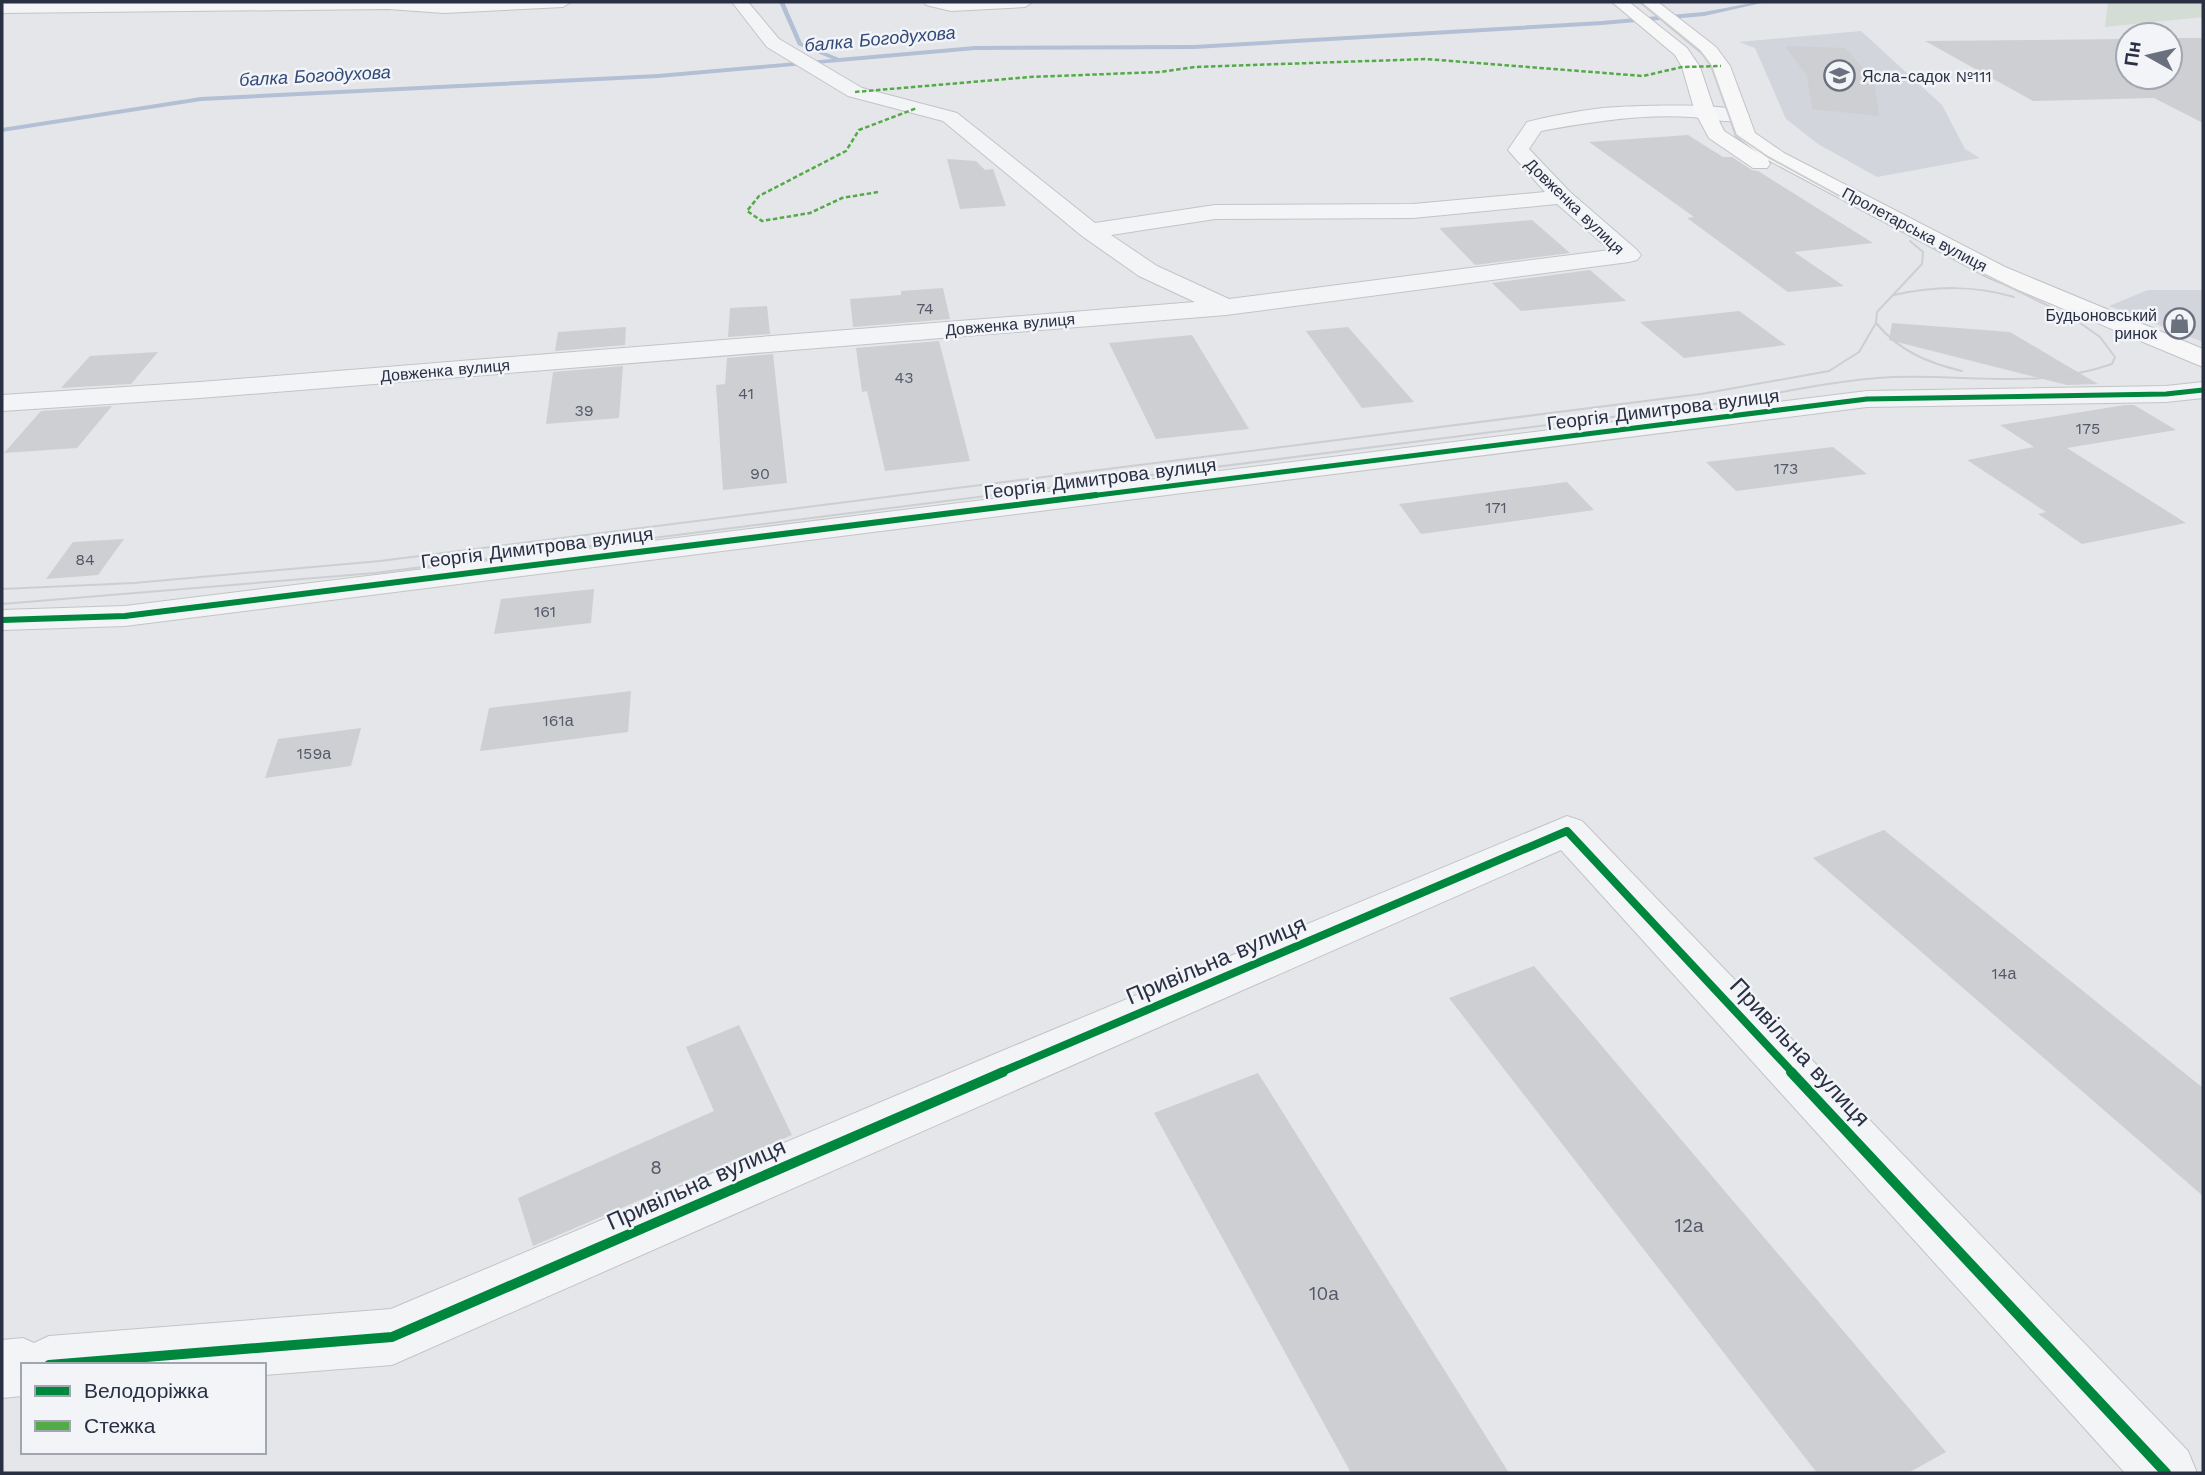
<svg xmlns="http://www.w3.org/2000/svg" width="2205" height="1475" viewBox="0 0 2205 1475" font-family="'Work Sans',sans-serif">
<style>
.built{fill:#d2d5dc}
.green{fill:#d4ddd4}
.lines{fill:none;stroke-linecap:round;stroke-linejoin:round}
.stream{fill:#b2bfd4;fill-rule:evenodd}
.building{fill:#cecfd3}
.minor-casing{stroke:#c2c4c7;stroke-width:2}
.major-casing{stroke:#c0c3c7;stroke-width:2}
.minor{fill:#f3f4f6;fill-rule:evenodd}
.major{fill:#f7f7f7;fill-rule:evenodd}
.tram{stroke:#ccced1;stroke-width:2}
.quiet{stroke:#53ab47;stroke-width:2.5;stroke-dasharray:4.5 2.5;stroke-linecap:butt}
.cycleway-far3-casing{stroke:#f2f4f8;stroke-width:9}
.cycleway-far2-casing{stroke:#f2f4f8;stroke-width:10}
.cycleway-far1-casing{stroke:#f2f4f8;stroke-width:12}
.cycleway-casing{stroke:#f2f4f8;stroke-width:14}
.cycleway-far3{stroke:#00873e;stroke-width:5}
.cycleway-far2{stroke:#00873e;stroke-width:6}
.cycleway-far1{stroke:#00873e;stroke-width:8}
.cycleway{stroke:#00873e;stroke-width:10}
.labels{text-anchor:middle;stroke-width:5;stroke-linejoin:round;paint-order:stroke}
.far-poi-label{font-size:16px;fill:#2a3044;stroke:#f2f4f8;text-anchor:start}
.far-street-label{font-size:16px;fill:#2a3044;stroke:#f2f4f8}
.number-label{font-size:16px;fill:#545868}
.far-water-label{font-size:18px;font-style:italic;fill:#334a79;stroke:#f2f4f8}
.street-label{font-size:19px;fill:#2a3044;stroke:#f2f4f8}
.near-number-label{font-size:19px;fill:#545868}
.near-street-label{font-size:23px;fill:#2a3044;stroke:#f2f4f8}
</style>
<rect width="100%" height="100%" fill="#e4e6e9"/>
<g class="built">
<polygon points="1861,31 1942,105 1965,149 1980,158 1877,177 1818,144 1786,119 1755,48 1739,42"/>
<polygon points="2148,290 2203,290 2203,342 2109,306"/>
</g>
<polygon class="green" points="2108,2 2203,2 2203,17 2105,27"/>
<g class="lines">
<polygon class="stream" points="779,2 784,2 802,43 839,58 975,46 1194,45 1602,21 1704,12 1757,2 1766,2 1704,16 1602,25 1194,49 975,50 658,78 201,101 2,132 2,128 201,97 658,74 832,59 798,45"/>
</g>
<g class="building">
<polygon points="2170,38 2203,38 2203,123 2154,98 2033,101 1925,41 2128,39 2128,77 2170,77"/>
<polygon points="1785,46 1845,48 1874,80 1879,116 1812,109 1807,76"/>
<polygon points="1688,135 1723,157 1732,157 1752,170 1758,171 1873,243 1794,252 1844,286 1788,292 1687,218 1694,217 1589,142"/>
<polygon points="947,159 976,161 985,170 993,169 1006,206 960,209"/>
<polygon points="1532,220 1570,253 1475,265 1439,228"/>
<polygon points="1590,270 1626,301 1521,311 1492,283"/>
<polygon points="943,288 950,319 853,327 850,299 901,295 901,291"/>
<polygon points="767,306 770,334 728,337 730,308"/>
<polygon points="1739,311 1786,345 1684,358 1640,322"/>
<polygon points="1892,323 2010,332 2098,384 2067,385 1889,340"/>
<polygon points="626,327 625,345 555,351 558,332"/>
<polygon points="1348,327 1414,402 1362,408 1306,331"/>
<polygon points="1192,335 1249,429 1156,439 1109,343"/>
<polygon points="939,341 970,461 885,471 867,391 862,392 856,348"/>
<polygon points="158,352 131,384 61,388 90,356"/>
<polygon points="773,354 787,483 723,490 716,385 725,384 727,358"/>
<polygon points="623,366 619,418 546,424 553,372"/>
<polygon points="2125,405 2134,405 2176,430 2067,448 2186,523 2082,544 2038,514 2046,512 1967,460 2034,447 2000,425"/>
<polygon points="112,406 77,448 4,453 41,411"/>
<polygon points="1833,447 1867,474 1736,491 1706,462"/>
<polygon points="1567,482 1594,510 1421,534 1399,504"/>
<polygon points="124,539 98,575 46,579 73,542"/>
<polygon points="594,589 591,623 494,634 501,599"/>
<polygon points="631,691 628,732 480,751 489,708"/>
<polygon points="361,728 351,766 265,778 278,739"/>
<polygon points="1884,830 2203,1088 2203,1196 1813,858"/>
<polygon points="1534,966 1946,1452 1908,1473 1817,1473 1449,998"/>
<polygon points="739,1025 792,1135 533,1246 518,1198 714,1111 686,1047"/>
<polygon points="1258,1073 1509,1473 1351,1473 1154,1113"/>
</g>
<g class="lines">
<defs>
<g id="minor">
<polygon points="144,2 571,2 563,7 444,13 388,9 2,13 2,3"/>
<path d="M732,2H748L779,39L862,88L957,113L1095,223L1215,205L1413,204L1545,192L1508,150L1527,122C1551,116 1578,111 1603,108C1625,106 1738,101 1749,115C1739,127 1706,118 1691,117C1641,114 1590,122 1541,131L1529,149L1570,192L1637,250L1641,255L1637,260L1629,262L1226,315L200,398L2,411V395L200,382L1195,302L1139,276L1082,236L943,121L848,96L767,47ZM1557,204L1610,250L1229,299L1157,266L1111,235L1215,219L1413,218Z"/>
<polygon points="924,2 1033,2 1025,7 951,11 926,5"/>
<polygon points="2203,382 2203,398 2166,402 1867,407 125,626 2,630 2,610 125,606 1867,391 2166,386"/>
<polygon points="1567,816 1582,821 2188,1451 2197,1473 2125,1473 1561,850 392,1365 264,1375 264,1365 23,1365 23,1396 2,1398 2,1340 23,1338 34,1343 49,1336 391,1309 990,1056"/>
</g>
<polygon id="major" points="1612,2 1629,2 1687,48 1700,67 1715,112 1724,131 1758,153 1736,136 1712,66 1704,55 1640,2 1658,2 1716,47 1730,66 1755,133 1784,153 2005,267 2203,349 2203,367 1987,277 1768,160 1770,164 1767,168 1753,168 1709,138 1695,112 1682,67 1675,55"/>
</defs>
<use href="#minor" class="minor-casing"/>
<use href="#major" class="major-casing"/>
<use href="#minor" class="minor"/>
<use href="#major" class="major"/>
<g class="tram">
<path d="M1894,295C1935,286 1973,285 2014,297"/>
<path d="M1876,323C1899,351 1928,363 1962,371"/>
<polyline points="2,589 134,583 380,561 1701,394 1829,371 1859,352 1876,323 1877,312 1922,264 1923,252 1910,241"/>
<path d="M2,604L375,573L1723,403C1779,393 1836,380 1893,377C1969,374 2038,390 2112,364L2115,357L2100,337L2073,318L1967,266L1768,157L1736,135L1711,66L1700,51L1640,2"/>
</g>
<g class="quiet">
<polyline points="855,92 1030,77 1160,72 1195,67 1426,59 1643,76 1682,67 1721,66"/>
<polyline points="878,192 842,198 810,213 762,221 747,211 759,196 846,151 859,130 917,108"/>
</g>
<defs>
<polyline id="cycleway-far3" points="1082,497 1867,399 2166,394 2203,390"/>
<polyline id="cycleway-far2" points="2,620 125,616 1096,495"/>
<polyline id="cycleway-far1" points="999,1073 1567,831 1793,1073"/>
<g id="cycleway">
<polyline points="1791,1072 2166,1473"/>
<polyline points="49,1365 392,1337 1003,1072"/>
</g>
</defs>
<use href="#cycleway-far3" class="cycleway-far3-casing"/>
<use href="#cycleway-far2" class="cycleway-far2-casing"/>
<use href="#cycleway-far1" class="cycleway-far1-casing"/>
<use href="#cycleway" class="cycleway-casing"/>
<use href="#cycleway-far3" class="cycleway-far3"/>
<use href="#cycleway-far2" class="cycleway-far2"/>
<use href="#cycleway-far1" class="cycleway-far1"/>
<use href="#cycleway" class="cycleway"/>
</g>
<defs>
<symbol id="school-ring" viewBox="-11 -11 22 22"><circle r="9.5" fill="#f2f4f8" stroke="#6b707e" stroke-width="1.5"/><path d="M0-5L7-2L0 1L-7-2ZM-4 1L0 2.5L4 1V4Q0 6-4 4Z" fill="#6b707e"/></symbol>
<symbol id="shop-ring" viewBox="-11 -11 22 22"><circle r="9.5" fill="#f2f4f8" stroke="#6b707e" stroke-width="1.5"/><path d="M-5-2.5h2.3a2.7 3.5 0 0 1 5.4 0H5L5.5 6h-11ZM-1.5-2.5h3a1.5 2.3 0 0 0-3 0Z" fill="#6b707e"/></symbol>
</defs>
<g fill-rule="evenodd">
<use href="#school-ring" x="1822" y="58" width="35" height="35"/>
<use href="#shop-ring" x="2162" y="306" width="35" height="35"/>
</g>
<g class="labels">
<g class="far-poi-label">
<text x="1862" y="82">Ясла-садок №111</text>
<text x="2157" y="321" text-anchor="end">Будьоновський<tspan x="2157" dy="18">ринок</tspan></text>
</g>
<g class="far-street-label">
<text transform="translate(1575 206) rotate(44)" y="6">Довженка вулиця</text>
<text transform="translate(1915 229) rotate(28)" y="6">Пролетарська вулиця</text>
<text transform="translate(1010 324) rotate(-5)" y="6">Довженка вулиця</text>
<text transform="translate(445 370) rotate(-5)" y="6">Довженка вулиця</text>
</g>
<g class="number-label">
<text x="925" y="314">74</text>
<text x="904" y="383">43</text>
<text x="746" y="399">41</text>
<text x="584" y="416">39</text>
<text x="2088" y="434">175</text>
<text x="1786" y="474">173</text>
<text x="760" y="479">90</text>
<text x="1496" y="513">171</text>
<text x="85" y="565">84</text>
<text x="545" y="617">161</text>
<text x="558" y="726">161а</text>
<text x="314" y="759">159а</text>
<text x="2004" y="979">14а</text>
</g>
<g class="far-water-label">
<text transform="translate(880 39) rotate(-5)" y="6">балка Богодухова</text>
<text transform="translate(315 76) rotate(-3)" y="6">балка Богодухова</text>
</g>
<g class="street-label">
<text transform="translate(1663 409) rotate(-7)" y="7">Георгія Димитрова вулиця</text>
<text transform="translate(1100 478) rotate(-7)" y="7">Георгія Димитрова вулиця</text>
<text transform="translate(537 547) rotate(-7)" y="7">Георгія Димитрова вулиця</text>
</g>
<g class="near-number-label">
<text x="656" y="1174">8</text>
<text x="1689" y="1232">12а</text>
<text x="1324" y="1300">10а</text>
</g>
<g class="near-street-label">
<text transform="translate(1216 960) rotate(-23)" y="8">Привільна вулиця</text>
<text transform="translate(1800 1052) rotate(47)" y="8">Привільна вулиця</text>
<text transform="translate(696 1184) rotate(-24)" y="8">Привільна вулиця</text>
</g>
</g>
<rect width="2205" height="1475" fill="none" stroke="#2a3044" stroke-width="7"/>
<rect x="21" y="1363" width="245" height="91" fill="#f2f4f8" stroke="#a2a6b0" stroke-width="2"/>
<rect x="35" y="1386" width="35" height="10" fill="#00873e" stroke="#a2a6b0" stroke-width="2"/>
<text x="84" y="1398" font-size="21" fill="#2a3044">Велодоріжка</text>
<rect x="35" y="1421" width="35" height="10" fill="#53ab47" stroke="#a2a6b0" stroke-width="2"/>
<text x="84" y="1433" font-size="21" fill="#2a3044">Стежка</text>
<g transform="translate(2149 56) rotate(278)"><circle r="33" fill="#f2f4f8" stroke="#a2a6b0" stroke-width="2"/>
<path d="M0-5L12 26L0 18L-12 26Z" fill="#6b707e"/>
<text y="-10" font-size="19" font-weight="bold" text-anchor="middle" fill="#2a3044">Пн</text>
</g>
</svg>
